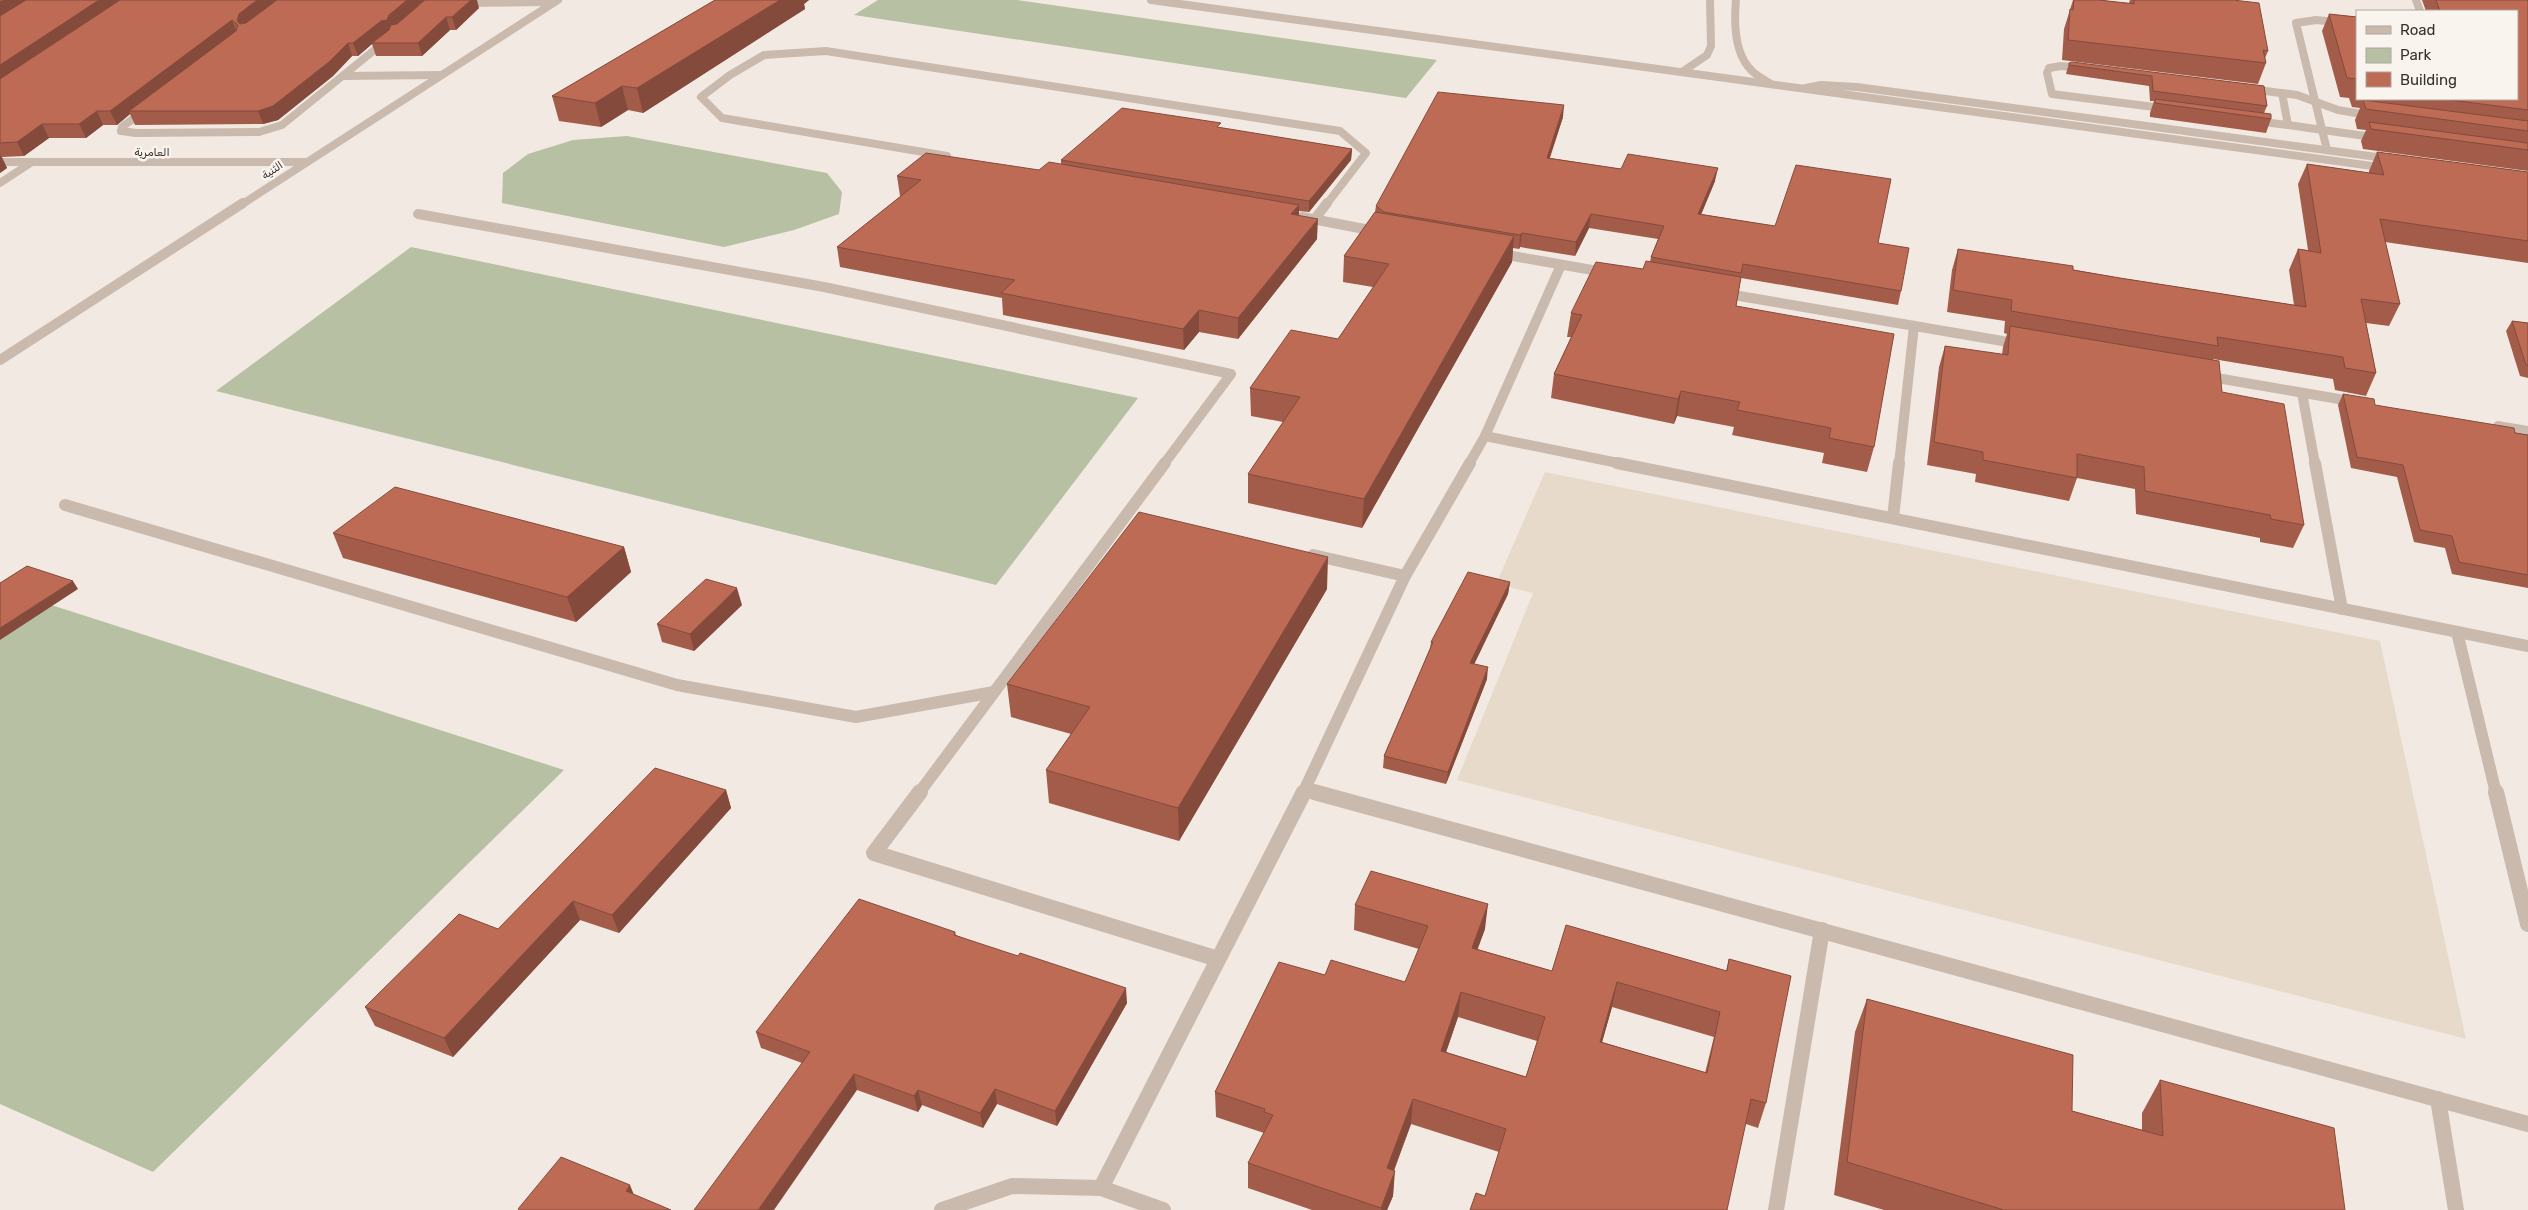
<svg xmlns="http://www.w3.org/2000/svg" width="2528" height="1210" viewBox="0 0 2528 1210" font-family="Rubik,'Noto Sans Arabic',sans-serif">
<style>
.green{fill:#b7c0a2}
.plaza{fill:#e8daca}
.lines{fill:none;stroke-linecap:round;stroke-linejoin:round}
.service-far3{stroke:#cabaae;stroke-width:8}
.service-far2{stroke:#cabaae;stroke-width:10}
.service-far1{stroke:#cabaae;stroke-width:12}
.service{stroke:#cabaae;stroke-width:16}
.minor-far1{stroke:#cabaae;stroke-width:8}
.minor{stroke:#cabaae;stroke-width:10}
.wall{fill:#a35c49;fill-rule:evenodd}
.shaded-wall{fill:#844b3c}
.building{fill:#bd6b55;stroke:#844b3c;fill-rule:evenodd}
.labels{text-anchor:middle;stroke-width:5;stroke-linejoin:round;paint-order:stroke}
.far-street-label{font-size:11px;fill:#39302c;stroke:#faf4ee}
</style>
<rect width="100%" height="100%" fill="#f2eae2"/>
<g class="green">
<polygon points="878,0 1017,0 1437,60 1406,98 854,15"/>
<polygon points="627,136 827,173 842,192 839,214 794,230 724,247 502,203 503,173 528,154 573,140"/>
<polygon points="411,247 1138,398 996,585 216,391"/>
<polygon points="42,602 564,770 153,1172 0,1104 0,629"/>
</g>
<polygon class="plaza" points="1545,472 2380,641 2466,1039 1457,780 1533,593 1496,584"/>
<g class="lines">
<g class="service-far3">
<path d="M1736,0C1734,22 1734,54 1752,71C1757,76 1765,80 1771,84"/>
<polyline points="2416,0 2420,11"/>
<polyline points="2083,68 2061,66 2049,68 2047,73 2052,94 2170,109"/>
<polyline points="1682,72 1707,55 1711,46 1710,0"/>
<polyline points="1806,88 1821,85 1857,87 2392,159"/>
<polyline points="2249,89 2297,95 2338,110 2373,116"/>
<polyline points="2254,121 2288,125 2282,93"/>
<polyline points="2288,125 2379,138"/>
<polyline points="2327,150 2296,23 2316,20 2357,24"/>
<polyline points="947,156 722,118 701,97 730,75 764,55 826,51 1340,131 1366,153 1326,205"/>
<polyline points="0,183 32,162"/>
</g>
<g class="service-far2">
<polyline points="418,214 824,287 1231,374 1164,464"/>
<polyline points="1302,217 1380,232"/>
<polyline points="1314,220 1327,203"/>
<polyline points="1496,253 1609,273"/>
<polyline points="1722,293 2020,344"/>
<polyline points="2205,376 2356,402"/>
<polyline points="2302,393 2315,464"/>
<polyline points="2498,426 2528,431"/>
<polyline points="1485,436 1623,464"/>
<polyline points="1469,464 1485,436 1561,265"/>
<polyline points="1899,464 1914,326"/>
</g>
<g class="service-far1">
<polyline points="1617,463 2528,646"/>
<polyline points="2315,463 2342,609"/>
<polyline points="65,505 677,685 856,717 994,692"/>
<polyline points="1893,518 1899,463"/>
<polyline points="1313,555 1405,576"/>
<polyline points="2457,632 2496,793"/>
<polyline points="1305,789 1319,793"/>
<polyline points="919,793 1165,463"/>
<polyline points="1303,793 1405,576 1470,463"/>
</g>
<g class="service">
<polyline points="920,792 874,853 1218,959"/>
<polyline points="1314,792 2528,1124"/>
<polyline points="2496,792 2528,924"/>
<polyline points="2438,1099 2456,1210"/>
<polyline points="1101,1188 1304,792"/>
<polyline points="942,1210 1012,1186 1101,1188 1163,1210"/>
<polyline points="1776,1210 1822,930"/>
</g>
<g class="minor-far1">
<polyline points="1151,0 2387,168"/>
<polyline points="461,3 554,2"/>
<polyline points="344,76 441,75"/>
<polyline points="146,109 122,127 121,131 136,133 259,132 282,125 388,39"/>
<polyline points="0,162 305,162"/>
<polyline points="241,205 558,0"/>
</g>
<polyline class="minor" points="0,360 243,203"/>
</g>
<g class="wall">
<polygon points="0,0 479,8 456,30 450,30 422,56 376,56 372,44 358,56 352,56 333,76 278,120 263,124 135,125 130,114 117,125 103,125 86,138 49,138 24,156 2,157 7,168 0,173"/>
<polygon points="715,0 809,0 804,4 805,9 643,113 628,110 601,127 559,121 552,96"/>
<polygon points="2073,0 2099,0 2129,3 2130,0 2233,0 2268,51 2265,58 2266,63 2258,84 2062,60 2064,29"/>
<polygon points="2422,0 2528,0 2528,171 2363,149 2361,141 2366,130 2357,129 2355,120 2360,108 2352,107 2349,98 2340,97 2322,31 2329,14 2357,17 2357,99 2517,99 2517,11 2426,11"/>
<polygon points="2069,63 2264,86 2267,106 2264,113 2271,119 2266,133 2150,117 2150,113 2154,101 2150,101 2149,86 2066,74"/>
<polygon points="1563,117 1550,158 1621,169 1715,181 1701,214 1878,243 1901,291 1898,305 1741,278 1736,306 1874,447 1867,472 1822,463 1824,453 1732,435 1734,427 1677,416 1674,424 1551,398 1554,374 1571,337 1567,337 1571,313 1643,269 1650,262 1651,257 1658,239 1589,228 1575,256 1520,247 1519,249 1513,248 1512,262 1362,528 1248,503 1248,474 1283,422 1251,416 1250,388 1338,339 1373,287 1343,282 1344,256 1375,212 1376,206"/>
<polygon points="1221,128 1352,149 1351,160 1309,212 1299,211 1299,215 1317,239 1238,339 1199,332 1184,350 1003,315 1002,298 840,267 837,247 901,196 900,196 897,176 1039,170 1061,164 1061,160"/>
<polygon points="2377,152 2528,172 2528,263 2385,242 2400,304 2389,326 2366,323 2376,373 2366,396 2335,390 2333,379 2213,359 2222,392 2304,525 2293,548 2260,542 2260,538 2136,514 2135,489 2077,478 2069,501 1975,482 1976,474 1927,465 1939,367 1945,346 2002,355 2003,347 2007,334 2004,333 2005,321 1947,312 1952,270 1958,249 2120,278 2294,305 2289,270 2298,249 2308,250 2298,184 2307,164 2369,173 2369,171"/>
<polygon points="2512,321 2528,323 2528,378 2520,376 2506,331"/>
<polygon points="2343,394 2375,405 2528,435 2528,588 2452,574 2445,548 2414,542 2397,477 2351,468 2338,405"/>
<polygon points="333,533 624,547 631,572 576,622 343,558"/>
<polygon points="1510,582 1508,594 1474,664 1487,679 1446,784 1383,768 1384,756 1430,649 1431,642"/>
<polygon points="1327,589 1179,841 1049,803 1046,770 1071,734 1011,717 1007,684"/>
<polygon points="742,605 694,651 662,642 657,624"/>
<polygon points="726,790 731,808 619,933 580,920 453,1057 375,1026 365,1007 498,929"/>
<path d="M1355,905L1485,929L1477,949L1552,971H1726L1729,959L1766,1103L1758,1128L1746,1124L1485,1196L1499,1152L1411,1124L1394,1171L1393,1196L1387,1210H1312L1248,1188V1163L1264,1133L1216,1117L1215,1092L1325,975L1405,982L1419,949L1354,930ZM1612,1007L1714,1037L1705,1073L1602,1042ZM1458,1017L1537,1041L1526,1077L1446,1052Z"/>
<polygon points="955,932 956,935 1127,1003 1057,1126 997,1104 983,1128 922,1105 918,1112 857,1090 802,1063 761,1048 756,1032"/>
<polygon points="1867,999 2072,1111 2142,1130 2142,1113 2160,1080 2345,1210 1884,1210 1834,1195 1855,1032"/>
</g>
<g class="shaded-wall">
<polygon points="3,0 29,0 0,18 0,2"/>
<polygon points="99,0 122,0 0,83 0,65"/>
<polygon points="257,0 278,0 243,26 237,21 239,14"/>
<polygon points="407,0 425,0 393,28 372,43 372,44 358,56 353,43"/>
<polygon points="471,0 477,0 479,8 456,30 452,17"/>
<polygon points="780,0 809,0 804,4 805,9 643,113 637,88"/>
<polygon points="446,17 450,30 422,56 418,43"/>
<polygon points="232,20 237,33 129,111 130,114 117,125 110,111"/>
<polygon points="348,43 352,56 333,76 278,120 263,124 258,111"/>
<polygon points="622,86 628,110 601,127 595,103"/>
<polygon points="1564,105 1563,117 1545,171 1547,158"/>
<polygon points="97,111 103,125 86,138 79,124"/>
<polygon points="42,124 49,138 24,156 17,142"/>
<polygon points="1352,149 1351,160 1309,212 1309,201"/>
<polygon points="0,154 7,168 0,173"/>
<polygon points="1718,168 1715,181 1696,227 1698,214"/>
<polygon points="1299,205 1299,225 1291,214"/>
<polygon points="1591,214 1589,228 1575,256 1576,242"/>
<polygon points="1318,219 1317,239 1238,339 1238,318"/>
<polygon points="1522,233 1520,247 1519,249 1520,235"/>
<polygon points="1514,236 1512,262 1362,528 1364,499"/>
<polygon points="1199,310 1199,332 1184,350 1183,329"/>
<polygon points="1681,391 1677,416 1674,424 1678,399"/>
<polygon points="624,547 631,572 576,622 567,597"/>
<polygon points="1328,557 1327,589 1179,841 1178,808"/>
<polygon points="73,581 78,589 0,640 0,628"/>
<polygon points="1510,582 1508,594 1469,675 1470,663"/>
<polygon points="737,588 742,605 694,651 690,634"/>
<polygon points="1488,667 1487,679 1446,784 1448,772"/>
<polygon points="726,790 731,808 619,933 612,915"/>
<polygon points="573,901 580,920 453,1057 444,1038"/>
<polygon points="1488,904 1485,929 1469,973 1472,948"/>
<polygon points="1617,982 1612,1007 1595,1067 1600,1042"/>
<polygon points="1126,988 1127,1003 1057,1126 1055,1111"/>
<polygon points="1461,992 1458,1017 1438,1076 1441,1051"/>
<polygon points="854,1074 857,1090 774,1210 758,1210"/>
<polygon points="995,1089 997,1104 983,1128 980,1113"/>
<polygon points="918,1090 922,1105 918,1112 914,1096"/>
<polygon points="1413,1099 1411,1124 1385,1193 1387,1168"/>
<polygon points="1395,1171 1393,1196 1387,1210 1381,1210"/>
<polygon points="630,1185 636,1200 626,1191"/>
</g>
<g class="building">
<polygon points="26,0 99,0 0,65 0,16"/>
<polygon points="120,0 257,0 239,14 237,21 240,24 246,23 277,0 407,0 389,15 387,20 381,21 353,43 348,43 329,62 273,106 258,111 129,111 236,31 238,25 232,20 110,111 97,111 79,124 42,124 17,142 0,143 0,79"/>
<polygon points="425,0 471,0 452,17 446,17 418,43 372,43 389,30 391,25 397,24"/>
<polygon points="715,0 780,0 637,88 622,86 595,103 552,96"/>
<polygon points="2074,0 2099,0 2134,4 2134,0 2233,0 2259,3 2268,51 2263,50 2266,63 2068,40 2070,9 2073,10"/>
<polygon points="2436,0 2528,0 2528,110 2443,99 2517,99 2517,11 2440,11"/>
<polygon points="2329,14 2357,17 2357,79 2347,78"/>
<polygon points="2072,62 2264,86 2267,106 2153,91 2152,76 2069,65 2069,63"/>
<polygon points="1438,92 1564,105 1547,158 1621,169 1628,154 1718,168 1698,214 1775,226 1796,165 1891,179 1878,243 1909,248 1901,291 1743,264 1741,273 1651,257 1664,226 1591,214 1576,242 1522,233 1520,235 1384,212 1376,206"/>
<polygon points="2155,99 2271,114 2271,119 2155,103"/>
<polygon points="2363,100 2528,121 2528,131 2366,109"/>
<polygon points="1122,108 1221,123 1217,127 1352,149 1309,201 1061,160"/>
<polygon points="2369,122 2528,143 2528,150 2371,129"/>
<polygon points="2377,152 2528,172 2528,241 2380,219 2400,304 2361,299 2376,373 2345,368 2343,357 2217,337 2218,346 2011,311 2012,300 1953,290 1958,249 2073,266 2073,270 2120,278 2306,307 2298,249 2321,253 2307,164 2384,175"/>
<polygon points="926,153 1039,170 1049,162 1299,205 1291,214 1318,219 1238,318 1199,310 1183,329 1001,293 1015,280 837,247 921,180 897,176"/>
<polygon points="1375,212 1514,236 1364,499 1248,474 1300,397 1250,388 1291,330 1338,339 1389,264 1344,256"/>
<polygon points="1646,261 1741,277 1736,306 1894,334 1874,447 1829,438 1831,428 1737,410 1740,402 1681,391 1678,399 1554,374 1582,315 1571,313 1596,262 1643,269"/>
<polygon points="2512,321 2528,323 2528,365 2526,365"/>
<polygon points="2010,326 2219,361 2222,392 2284,404 2304,525 2271,519 2270,515 2145,491 2144,467 2077,454 2077,478 1983,460 1983,452 1934,442 1945,346 2008,355"/>
<polygon points="2343,394 2374,399 2375,405 2514,428 2515,433 2528,435 2528,575 2459,562 2452,536 2420,530 2403,465 2357,457"/>
<polygon points="395,487 624,547 567,597 333,533"/>
<polygon points="1139,512 1328,557 1178,808 1046,770 1090,707 1007,684"/>
<polygon points="27,566 73,581 0,628 0,583"/>
<polygon points="1468,572 1510,582 1470,663 1488,667 1448,772 1384,756 1433,642 1431,642"/>
<polygon points="706,579 737,588 690,634 657,624"/>
<polygon points="655,768 726,790 612,915 573,901 444,1038 365,1007 459,914 498,929"/>
<path d="M1371,871L1488,904L1472,948L1552,971L1566,925L1727,971L1729,959L1791,976L1766,1103L1751,1099L1727,1210H1470L1476,1193L1485,1196L1506,1129L1413,1099L1387,1168L1395,1171L1381,1208L1248,1163L1273,1115L1264,1112L1265,1109L1215,1092L1279,962L1325,975L1331,960L1405,982L1428,926L1355,905ZM1617,982L1720,1012L1707,1073L1600,1042ZM1461,992L1545,1017L1526,1077L1441,1051Z"/>
<polygon points="859,899 955,932 954,935 1018,956 1020,953 1126,988 1055,1111 995,1089 980,1113 918,1090 914,1096 854,1074 758,1210 694,1210 810,1052 756,1032"/>
<polygon points="1867,999 2073,1055 2072,1111 2163,1136 2160,1080 2334,1128 2345,1210 2004,1210 1847,1162"/>
<polygon points="561,1157 630,1185 626,1191 671,1210 520,1210 518,1209"/>
</g>
<g class="labels">
<g class="far-street-label">
<text x="152" y="156">العامرية</text>
<text transform="translate(272 170) rotate(-33)" y="4">الثنية</text>
</g>
</g>
<rect x="2356" y="10" width="162" height="90" fill="#faf4ee" stroke="#ada6a0"/>
<rect x="2366" y="26" width="25" height="8" fill="#cabaae" stroke="#ada6a0"/>
<text x="2400" y="35" font-size="15" fill="#39302c">Road</text>
<rect x="2366" y="48" width="25" height="15" fill="#b7c0a2" stroke="#ada6a0"/>
<text x="2400" y="60" font-size="15" fill="#39302c">Park</text>
<rect x="2366" y="72" width="25" height="15" fill="#bd6b55" stroke="#ada6a0"/>
<text x="2400" y="85" font-size="15" fill="#39302c">Building</text>
</svg>
